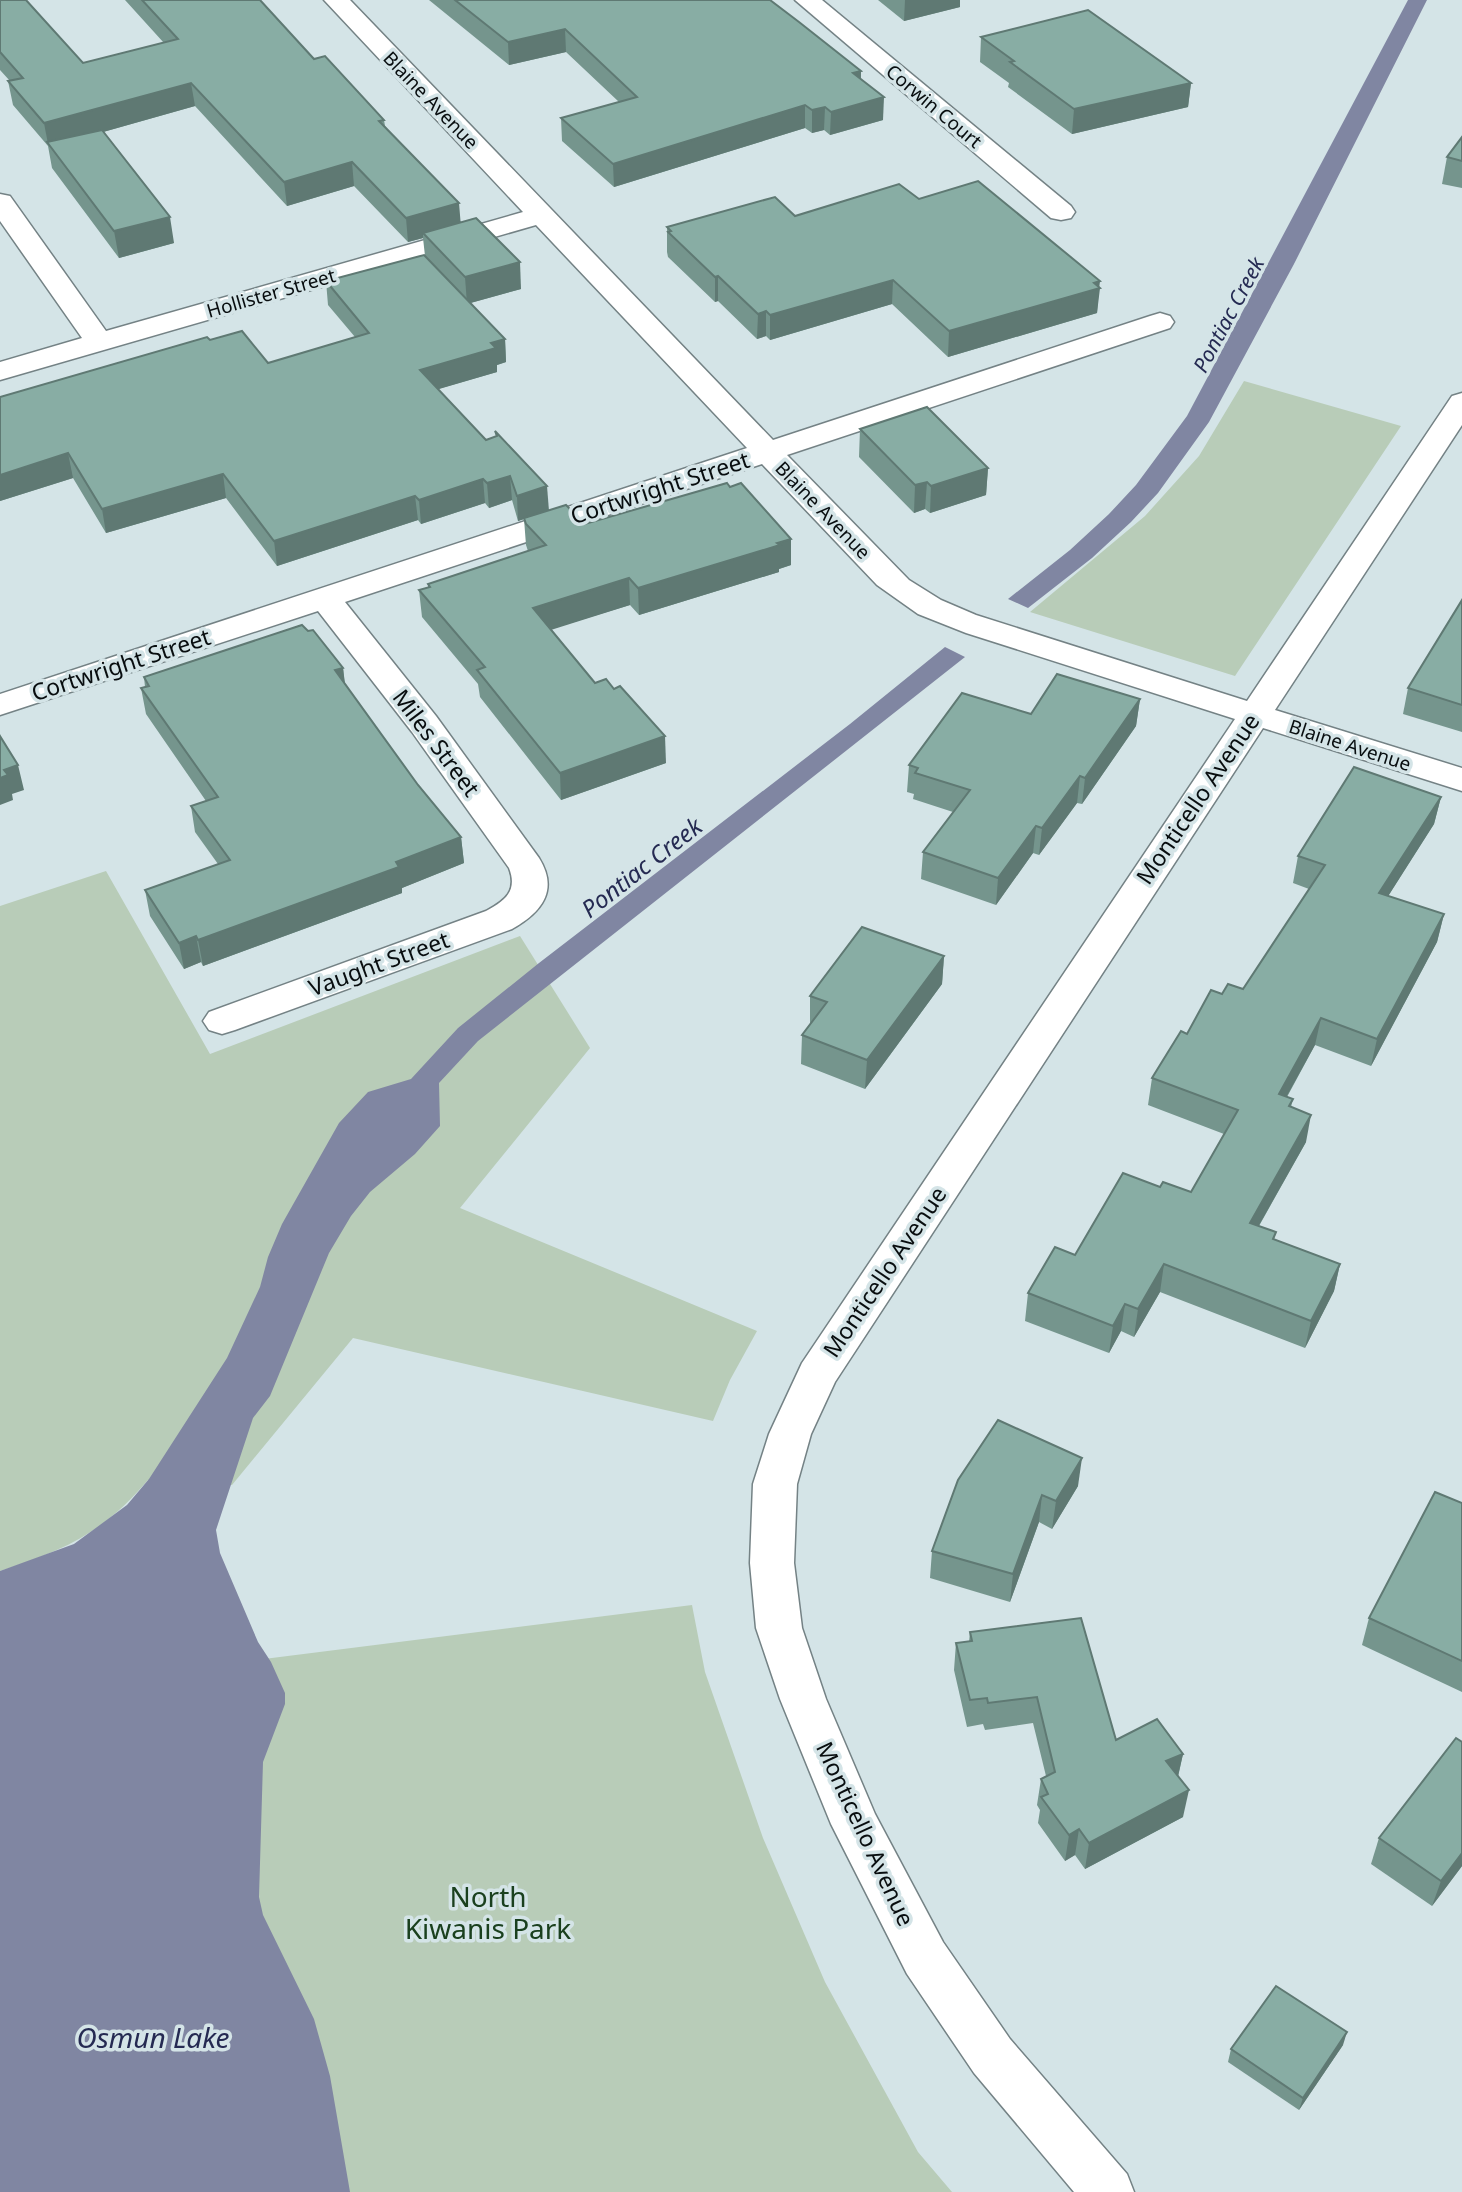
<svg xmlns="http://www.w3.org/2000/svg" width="1462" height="2192" viewBox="0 0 1462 2192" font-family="'Noto Sans',sans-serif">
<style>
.green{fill:#b8ccb8}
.water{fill:#8086a2}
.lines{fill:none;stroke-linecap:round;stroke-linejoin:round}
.street-casing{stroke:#748285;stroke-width:3}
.street{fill:#fff;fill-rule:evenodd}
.wall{fill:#75958d}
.shaded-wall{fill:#5f7973}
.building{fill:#88ada4;stroke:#5f7973;stroke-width:2}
.labels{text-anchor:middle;stroke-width:7;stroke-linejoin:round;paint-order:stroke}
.far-street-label{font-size:19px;fill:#080d0f;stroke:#d4e4e7}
.far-water-label{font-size:21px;font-style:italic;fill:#252a52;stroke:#d4e4e7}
.street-label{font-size:23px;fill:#080d0f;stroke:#d4e4e7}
.water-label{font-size:24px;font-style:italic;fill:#252a52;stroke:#d4e4e7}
.near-park-label{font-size:28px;fill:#1a401e;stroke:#d4e4e7}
.near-water-label{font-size:28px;font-style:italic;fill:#252a52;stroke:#d4e4e7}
</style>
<rect width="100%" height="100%" fill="#d4e4e7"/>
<g class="green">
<polygon points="1244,381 1401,426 1235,676 1030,612 1145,516 1199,456"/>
<path d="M106,871L210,1054L520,936L590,1048L460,1208L757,1331L730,1380L713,1421L353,1338L232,1485L148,1480C103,1533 65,1550 0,1571V906Z"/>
<polygon points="692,1605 705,1672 763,1838 825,1982 918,2152 952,2192 0,2192 0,1779 74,1683"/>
</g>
<g class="water">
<polygon points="1408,0 1427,0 1294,264 1209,422 1158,493 1131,522 1092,558 1028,608 1008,599 1070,550 1109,514 1136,485 1187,416"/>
<polygon points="945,647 965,657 478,1041 439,1083 440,1126 415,1154 370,1192 351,1216 329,1253 270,1396 253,1418 216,1530 220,1553 258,1642 271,1662 285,1693 285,1704 263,1762 259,1897 263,1915 314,2019 330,2076 350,2192 0,2192 0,1571 74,1544 127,1505 149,1479 227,1358 260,1287 268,1257 282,1224 339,1123 368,1092 411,1079 458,1028 539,963 850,724"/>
</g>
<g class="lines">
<defs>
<g id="street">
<path d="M324,0H350L773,440L1150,316L1160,313L1170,316L1174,322L1170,328L787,455L909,580L941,600L976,615L1247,701L1452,396L1462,393V425L1275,710L1462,768V791L1263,728L835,1382L811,1434L797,1484L794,1563L802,1628L826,1699L875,1814L943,1942L1010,2039L1127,2174L1134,2192H1074L974,2073L907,1974L831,1824L780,1699L756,1628L750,1563L753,1484L769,1434L802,1363L1235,719L966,633L918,614L877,585L762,464L345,602L436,716L539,858C559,890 542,912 512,929L235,1030L222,1034L209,1030L203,1021L209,1012L486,911C505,901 518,891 509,868L412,732L318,611L0,715V694L747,448L536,225L0,380V362L82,338L0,221V194L10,196L106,331L523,212Z"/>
<polygon points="795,0 822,0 1071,206 1075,212 1071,218 1061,220 1051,218"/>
</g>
</defs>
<use href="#street" class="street-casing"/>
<use href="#street" class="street"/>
</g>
<g class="wall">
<polygon points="0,0 83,63 164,43 125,0 260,0 314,59 384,120 385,126 461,222 521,289 470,303 505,339 506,362 497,365 497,372 438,389 486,440 496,437 495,431 549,510 585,524 791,565 779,569 779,572 639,615 630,605 551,629 595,683 666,763 561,800 480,697 478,684 422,617 419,590 428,587 428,584 528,551 526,545 524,519 518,521 512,500 489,508 485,503 421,524 418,520 277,566 226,498 106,533 73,478 0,501 0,397 210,340 268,363 355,337 328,305 326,281 425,256 423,238 408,242 354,186 287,206 195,106 103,132 174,243 119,258 52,168 48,146 13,105 8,81 10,81 0,70"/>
<polygon points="429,0 770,0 861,71 861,79 883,120 830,135 824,130 812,133 805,128 614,187 562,141 561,118 619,102 566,52 509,65"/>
<polygon points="878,0 960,0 960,7 904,21"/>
<polygon points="981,37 1191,83 1188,107 1072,134 1008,87 1009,83 980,62"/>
<polygon points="1462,137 1462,188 1442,184 1447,157"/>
<polygon points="919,199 1099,287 1097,313 948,357 892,304 770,340 766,336 757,339 718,301 715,302 668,257 667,252 667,227 795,216"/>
<polygon points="860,429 988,468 986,495 930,513 925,509 914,513 859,457"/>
<polygon points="1462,600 1462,732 1403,714 1408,688"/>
<polygon points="343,668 345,684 418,785 461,837 464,863 402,888 402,893 203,966 201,962 184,969 150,916 145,890 218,864 195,832 191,806 206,801 146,714 141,688 145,687 144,677"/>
<polygon points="1140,699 1136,726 1082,804 1077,803 1039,855 1033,853 996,905 921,879 923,852 953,812 913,799 914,794 907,792 909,765 1031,714"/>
<polygon points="1441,797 1434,824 1388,896 1444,914 1437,942 1371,1066 1315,1045 1287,1097 1293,1099 1291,1107 1306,1142 1259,1226 1276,1232 1274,1239 1340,1264 1334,1291 1305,1348 1160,1292 1134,1337 1121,1331 1109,1353 1025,1321 1028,1293 1160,1187 1191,1192 1224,1134 1148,1105 1152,1078 1187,1034 1222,994 1243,989 1309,889 1293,883 1298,856"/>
<polygon points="944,956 942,984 865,1089 801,1064 802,1035 810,1025 810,996"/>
<polygon points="958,1480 1078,1486 1052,1529 1039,1522 1010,1602 930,1578 932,1551"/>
<polygon points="1462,1503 1462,1692 1362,1645 1369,1618"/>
<polygon points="970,1632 1116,1740 1183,1754 1178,1777 1183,1817 1085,1869 1075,1855 1065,1861 1038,1823 1040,1810 1037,1805 1041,1779 1046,1776 1033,1723 985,1730 983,1724 967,1727 954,1670 956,1643 969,1642"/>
<polygon points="1462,1742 1462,1866 1432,1906 1371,1864 1379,1838"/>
<polygon points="1343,2045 1299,2110 1228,2062 1231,2049"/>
</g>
<g class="shaded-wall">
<polygon points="905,0 960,0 960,7 904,21"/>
<polygon points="565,29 566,52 509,65 508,42"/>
<polygon points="861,71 860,94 853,73"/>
<polygon points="191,83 195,106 50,147 48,144 44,123"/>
<polygon points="1191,83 1188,107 1072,134 1074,109"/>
<polygon points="884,97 883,120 830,135 831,112"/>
<polygon points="805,105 805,128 614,187 613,164"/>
<polygon points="825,107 824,130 812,133 812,110"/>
<polygon points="352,162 354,186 287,206 284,182"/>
<polygon points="459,203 461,227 423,233 423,238 408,242 406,218"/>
<polygon points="170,217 174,243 119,258 114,231"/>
<polygon points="520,262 521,289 467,304 465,277"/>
<polygon points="718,276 718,301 715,302 715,277"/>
<polygon points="893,280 892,304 770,340 770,315"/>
<polygon points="1100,281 1099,289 1100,288 1097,313 948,357 949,331"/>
<polygon points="766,311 766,336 757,339 758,314"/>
<polygon points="505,339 506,362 497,365 497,372 422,394 420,370 491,343"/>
<polygon points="68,453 73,478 0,501 0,475"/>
<polygon points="988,468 986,495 930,513 931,486"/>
<polygon points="223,474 226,498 106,533 102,509"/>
<polygon points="510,476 512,500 489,508 487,483"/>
<polygon points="483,479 485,503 421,524 419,500"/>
<polygon points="927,482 925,509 914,513 915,485"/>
<polygon points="547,486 549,511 518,521 517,496"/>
<polygon points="415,496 418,520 277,566 274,541"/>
<polygon points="791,539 791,565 779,569 779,572 639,615 638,588"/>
<polygon points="629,578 630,605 535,635 533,608"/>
<polygon points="343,668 346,694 335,670"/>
<polygon points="1140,699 1136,726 1082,804 1085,778"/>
<polygon points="665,736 666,763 561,800 560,773"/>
<polygon points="18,765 24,790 12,794 13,800 0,805 0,778 4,770"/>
<polygon points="1080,776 1077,803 1039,855 1042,828"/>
<polygon points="1441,797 1434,824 1373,920 1379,893"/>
<polygon points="1036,826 1033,853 996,905 998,878"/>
<polygon points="461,837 464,863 402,888 402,893 203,966 198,940"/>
<polygon points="1444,914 1437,942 1371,1066 1377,1039"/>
<polygon points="196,936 201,962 184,969 179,943"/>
<polygon points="944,956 942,984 865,1089 867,1060"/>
<polygon points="1321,1018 1315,1045 1273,1121 1279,1094"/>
<polygon points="1311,1115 1306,1142 1245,1250 1250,1223"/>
<polygon points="1164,1264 1160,1292 1134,1337 1138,1309"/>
<polygon points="1340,1264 1334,1291 1305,1348 1311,1321"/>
<polygon points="1125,1304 1121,1331 1109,1353 1113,1326"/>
<polygon points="1082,1458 1078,1486 1052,1529 1056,1501"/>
<polygon points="1042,1495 1039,1522 1010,1602 1013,1574"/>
<polygon points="1183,1754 1177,1780 1166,1761"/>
<polygon points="1189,1790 1183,1817 1085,1869 1089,1843"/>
<polygon points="1079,1829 1075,1855 1065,1861 1069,1835"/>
<polygon points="1462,1853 1462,1866 1432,1906 1441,1881"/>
<polygon points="1347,2032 1343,2045 1299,2110 1303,2098"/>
</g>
<g class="building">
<polygon points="0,0 26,0 83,63 178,39 142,0 260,0 314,59 325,56 384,120 379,121 459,203 406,218 352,162 284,182 191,83 44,123 8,81 23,78 0,52"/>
<polygon points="455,0 770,0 799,22 861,71 853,73 884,97 831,112 825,107 812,110 805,105 613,164 561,118 637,97 565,29 508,42"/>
<polygon points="1088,10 1191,83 1074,109 1010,62 1014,61 981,37"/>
<polygon points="102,130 170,217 114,231 47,142"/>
<polygon points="1462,137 1462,161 1447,157"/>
<polygon points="978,181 1100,281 1094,283 1100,288 949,331 893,280 770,315 766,311 758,314 718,276 715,277 668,232 671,231 667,227 775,197 795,216 899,184 919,199"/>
<polygon points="476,218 520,262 465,277 423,233"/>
<polygon points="424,255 505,339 491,343 496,348 420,370 486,440 497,436 495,431 547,486 517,496 510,476 487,483 483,479 419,500 415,496 274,541 223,474 102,509 68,453 0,475 0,397 207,337 210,340 242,331 268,363 369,333 326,281"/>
<polygon points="927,407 988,468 931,486 927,482 915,485 860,429"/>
<polygon points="727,483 730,487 741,483 791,539 777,543 780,545 638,588 629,578 533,608 595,683 606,679 614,689 620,686 665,736 560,773 477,670 485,667 419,590 430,587 428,584 546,545 526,524 524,518 566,505 585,524"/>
<polygon points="1462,600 1462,705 1408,688"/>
<polygon points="302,625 308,631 313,630 343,668 335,670 418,785 461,837 396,862 399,867 198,940 196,936 179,943 145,890 230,860 191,806 218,797 141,688 149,686 144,677"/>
<polygon points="1057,674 1140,699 1085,778 1080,776 1042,828 1036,826 998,878 923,852 970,790 915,773 918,768 909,765 962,693 1031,714"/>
<polygon points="0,736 18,765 4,770 8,775 0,778"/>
<polygon points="1354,767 1441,797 1379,893 1444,914 1377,1039 1321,1018 1279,1094 1293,1099 1289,1106 1311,1115 1250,1223 1276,1232 1273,1239 1340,1264 1311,1321 1164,1264 1138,1309 1125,1304 1113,1326 1028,1293 1055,1247 1075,1255 1123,1173 1160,1187 1163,1182 1191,1192 1238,1110 1152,1078 1181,1031 1187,1034 1211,990 1222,994 1228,984 1243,989 1325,865 1298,856"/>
<polygon points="862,927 944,956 867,1060 802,1035 827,1002 810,996"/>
<polygon points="998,1420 1082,1458 1056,1501 1042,1495 1013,1574 932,1551 958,1480"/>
<polygon points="1435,1492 1462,1503 1462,1661 1369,1618"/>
<polygon points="1081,1618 1116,1740 1157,1719 1183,1754 1166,1761 1189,1790 1089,1843 1079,1829 1069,1835 1041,1797 1048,1794 1041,1779 1055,1772 1037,1697 988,1703 987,1698 970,1700 956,1643 972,1641 970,1632"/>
<polygon points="1456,1738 1462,1742 1462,1853 1441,1881 1379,1838"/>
<polygon points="1276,1986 1347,2032 1303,2098 1231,2049"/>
</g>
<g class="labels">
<g class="far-street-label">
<text transform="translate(431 100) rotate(46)" y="7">Blaine Avenue</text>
<text transform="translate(934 106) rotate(40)" y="7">Corwin Court</text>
<text transform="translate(271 293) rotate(-16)" y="7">Hollister Street</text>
<text transform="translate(823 510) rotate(46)" y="7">Blaine Avenue</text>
<text transform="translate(1350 745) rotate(18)" y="7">Blaine Avenue</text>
</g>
<g class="far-water-label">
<text transform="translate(1229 315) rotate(-62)" y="7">Pontiac Creek</text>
</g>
<g class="street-label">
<text transform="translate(660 488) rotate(-18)" y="8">Cortwright Street</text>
<text transform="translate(121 665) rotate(-18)" y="8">Cortwright Street</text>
<text transform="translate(436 743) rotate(53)" y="8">Miles Street</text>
<text transform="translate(1198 799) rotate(-56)" y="8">Monticello Avenue</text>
<text transform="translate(379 964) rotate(-20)" y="8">Vaught Street</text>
<text transform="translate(885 1272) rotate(-56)" y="8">Monticello Avenue</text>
<text transform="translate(865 1834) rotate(65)" y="8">Monticello Avenue</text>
</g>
<g class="water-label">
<text transform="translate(642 868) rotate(-38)" y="8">Pontiac Creek</text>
</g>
<g class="near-park-label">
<text x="488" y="1907">North<tspan x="488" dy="32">Kiwanis Park</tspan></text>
</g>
<g class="near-water-label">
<text x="153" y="2048">Osmun Lake</text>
</g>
</g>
</svg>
